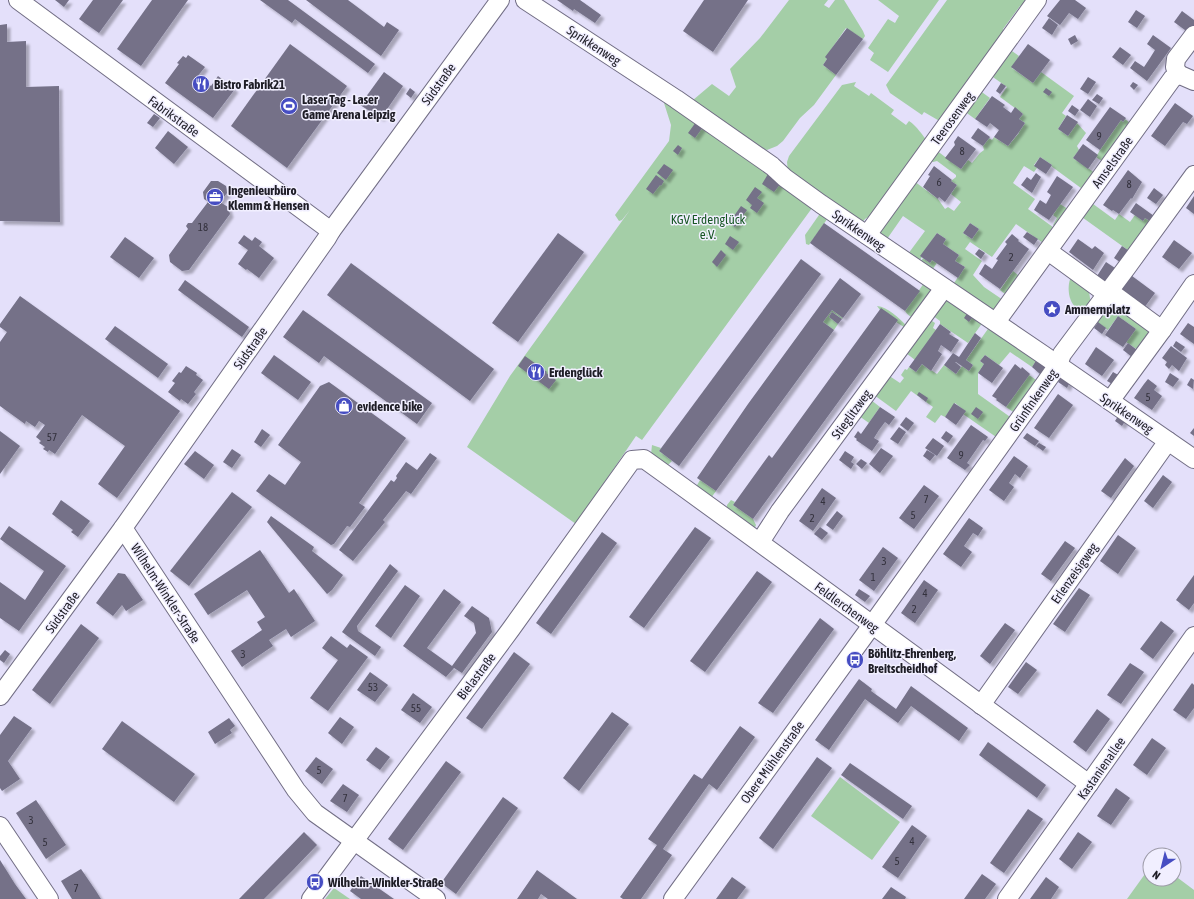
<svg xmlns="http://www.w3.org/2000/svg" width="1194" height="899" viewBox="0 0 1194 899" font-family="'Asap Condensed',sans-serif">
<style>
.green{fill:#a4cea7;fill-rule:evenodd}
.building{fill:#747188;filter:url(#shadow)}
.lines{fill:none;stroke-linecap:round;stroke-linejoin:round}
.minor-casing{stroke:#726e85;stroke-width:20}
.minor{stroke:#fff;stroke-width:18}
.labels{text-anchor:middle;stroke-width:3;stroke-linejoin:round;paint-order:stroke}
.number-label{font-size:11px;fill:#34323e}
.street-label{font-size:13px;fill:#1e1d26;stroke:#f1efff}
.poi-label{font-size:13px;font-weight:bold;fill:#1e1d26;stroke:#f1efff;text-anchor:start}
.park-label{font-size:13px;fill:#185725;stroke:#f1efff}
</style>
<defs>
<filter id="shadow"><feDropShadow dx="3.5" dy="3.5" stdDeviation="1" flood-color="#0004"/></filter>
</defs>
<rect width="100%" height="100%" fill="#e4e0fa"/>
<g class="green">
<polygon points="789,0 828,0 824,5 829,8 835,0 844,0 863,31 865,36 863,39 846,28 826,57 827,59 823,65 836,75 814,105 800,118 783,141 777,146 767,150 760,148 693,100 712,84 729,96 736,87 730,69 760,38"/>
<polygon points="878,0 939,0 888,72 870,60 874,53 868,48 888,19 895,23 899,16"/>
<polygon points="947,0 1032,0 1030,3 1020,6 1003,29 1004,40 943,123 924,112 922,115 890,93 886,85"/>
<path d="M1009,49L1019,56L1012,68L1033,83L1041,72L1074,96L1062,113L1066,116L1058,129L1068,136L1077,123L1086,133L1077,146L1079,150L1073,158L1095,173L1085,191L1051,166L1052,165L1040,157L1034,165L1037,168L1034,172L1024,166L1013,183L1035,199L1028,209L1057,230L1046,245L1016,224L992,257L970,242L965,249L982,261L973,275L984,287L1006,302L994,316L954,283L965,267L955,261L959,255L943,244L946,239L937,233L921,256L922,257L917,264L876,232L914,181L938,199L945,209L948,207L954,211L961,202L951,194L957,185L951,181L956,177V175L937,161L933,162L929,160L936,150L961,169L968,160L972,163L980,153L984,150L983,146L989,138L992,140L994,137L1008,146L1019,133V132L1025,123L1019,119L1023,114L1000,97L1007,87L990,75ZM903,216L925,231L908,254L887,239ZM970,223L979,229L972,239L963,233Z"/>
<path d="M856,82L854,86L869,96L871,93L894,110L891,114L906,125L909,121C917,126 922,135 929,143L881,209L865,219L862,223L788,173L787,162L789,156L842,85Z"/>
<polygon points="979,90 990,98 975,119 964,111"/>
<polygon points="671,102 815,204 642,440 636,436 576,524 467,447 510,376 630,210 622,220 619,221 615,215 669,141 671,125 664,103"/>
<polygon points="1125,119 1133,125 1103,162 1096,157 1100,150 1121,120 1123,122"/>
<polygon points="1089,201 1115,220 1119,214 1130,222 1135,215 1143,221 1145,218 1153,223 1132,253 1079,215"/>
<polygon points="1060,204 1071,211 1058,229 1053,225 1057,218 1053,215"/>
<polygon points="827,213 830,215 809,245 806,244 805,235 819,215"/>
<polygon points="923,258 930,263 932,260 937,263 930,273 918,265"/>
<polygon points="1013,271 1023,279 1010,298 1000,290"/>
<path d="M1071,277L1088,286L1091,304C1073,321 1064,291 1071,277Z"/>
<path d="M926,280L932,284L931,293L915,318C910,317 908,315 905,311Z"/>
<polygon points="949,297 983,322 968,343 940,324 940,321 932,315"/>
<polygon points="1110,297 1155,329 1141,352 1126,342 1136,329 1118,316 1108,330 1094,320"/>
<path d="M877,306C888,307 899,318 907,326V329L896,322L897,321L880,310Z"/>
<polygon points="832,310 843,318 842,319 832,312 829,317 838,324 834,330 823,322"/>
<polygon points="929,319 935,323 933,328 936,330 915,360 906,353"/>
<polygon points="990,326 1048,364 1044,376 1040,374 1037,359 1032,367 1010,352 999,365 985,355 980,361 984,364 978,373 978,394 1013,419 999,439 963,414 965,411 955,403 945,417 941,415 935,423 926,417 933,407 911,391 896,411 874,395 888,375 900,383 904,378 901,375 905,369 907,370 909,367 916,372 922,364 931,371 931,370 937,374 944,365 956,374 962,366 969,371 973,365 966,360"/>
<polygon points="1029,375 1039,382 1016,414 1006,407"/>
<polygon points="871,400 880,407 869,423 859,416"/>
<polygon points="652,445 661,448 659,451 672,461 667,466 651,454"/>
<polygon points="700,480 716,491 711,498 696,487"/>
<polygon points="731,500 735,502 733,505 753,519 756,525 754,530 727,510 727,505"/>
<polygon points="840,777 900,822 872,860 811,816"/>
<polygon points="1150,867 1150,879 1174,879 1174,875 1194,890 1194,899 1127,899"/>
<polygon points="334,888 350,899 325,899"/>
</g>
<g class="building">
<polygon points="55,0 69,0 64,7"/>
<polygon points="93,0 123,0 99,33 79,19"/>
<polygon points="152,0 188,0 141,66 117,49"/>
<polygon points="260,0 288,0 375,64 368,73 295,19 292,23"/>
<polygon points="306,0 348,0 384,27 387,22 399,30 381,56"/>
<polygon points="557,0 580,0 601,15 595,23 574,9 573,11"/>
<polygon points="704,0 748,0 713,52 683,31"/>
<polygon points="1060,0 1075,0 1086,8 1078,19 1069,13 1060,25 1047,16"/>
<polygon points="1136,10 1145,16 1137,28 1128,22"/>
<polygon points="1182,11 1194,20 1194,27 1189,33 1174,22"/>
<polygon points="1049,18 1058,25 1052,35 1042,28"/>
<polygon points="7,24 7,42 26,41 26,87 59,86 60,222 0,221 0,25"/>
<polygon points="847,28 863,39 836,75 823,65 827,59 825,57"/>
<polygon points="1075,35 1078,41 1071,45 1068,39"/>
<polygon points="1153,35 1171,48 1147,81 1130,68 1135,61 1144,67 1150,58 1155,50 1147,44"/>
<polygon points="290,44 347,86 287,168 231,126"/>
<polygon points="1028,44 1050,60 1033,83 1011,67"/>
<polygon points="1120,47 1131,55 1123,65 1112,57"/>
<polygon points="188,55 205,67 197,77 211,86 218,76 235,89 213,118 165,83 179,64 177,63 183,56 186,58"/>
<polygon points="384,72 403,86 381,118 360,105"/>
<polygon points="1088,77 1096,82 1088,94 1080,89"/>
<polygon points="1133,82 1138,85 1134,90 1130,86"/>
<polygon points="1001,83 1006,86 1000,94 996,91"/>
<polygon points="410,88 415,92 411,98 406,94"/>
<polygon points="1046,88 1052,92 1049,96 1043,92"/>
<polygon points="1097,94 1103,98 1099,104 1092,100"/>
<polygon points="992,96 1005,105 1003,107 1011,113 1015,107 1023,114 1019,119 1025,123 1019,132 1008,146 994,137 999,130 990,123 987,127 975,119"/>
<polygon points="1088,99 1097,106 1090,117 1080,110"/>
<polygon points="1175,103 1193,116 1187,124 1183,122 1165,146 1151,136"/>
<polygon points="1072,105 1079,110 1075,116 1068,111"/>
<polygon points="1110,107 1126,118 1123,122 1121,120 1100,150 1086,140"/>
<polygon points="154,114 160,118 153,127 147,123"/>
<polygon points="1067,115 1078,122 1068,136 1058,129"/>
<polygon points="696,122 703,127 695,138 688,133"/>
<polygon points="978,128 990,137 983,146 971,138"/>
<polygon points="168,131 188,147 174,164 155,148"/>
<polygon points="958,136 976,149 961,169 945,158 955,145 954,142"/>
<polygon points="1083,144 1098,155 1088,169 1073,158"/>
<polygon points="678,145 682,148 678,155 673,151"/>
<polygon points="1040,157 1052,165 1046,174 1034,166"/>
<polygon points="664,164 673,170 666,180 657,173"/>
<polygon points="934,166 952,180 951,181 957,185 945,202 939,197 938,199 923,187 930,176 928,175"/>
<polygon points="1128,170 1142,182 1132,199 1131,198 1119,214 1113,210 1112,211 1103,205"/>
<polygon points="1036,173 1041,177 1032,193 1021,185 1027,177 1031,180"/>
<polygon points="768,174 781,183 774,192 762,184"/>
<polygon points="656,175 664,181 661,186 660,185 653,194 646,189"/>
<polygon points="1057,176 1073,187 1049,220 1034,210 1040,200 1046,204 1051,195 1047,192"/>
<polygon points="211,181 218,181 226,186 227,193 220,202 228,207 230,214 189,270 182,271 170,262 169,255 188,229 186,226 188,223 192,223 208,202 204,199 203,192"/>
<polygon points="755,187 762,192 757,198 764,203 757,213 750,208 752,205 746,200"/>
<polygon points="1154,188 1163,195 1156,204 1147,198"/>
<polygon points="1194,196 1194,214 1186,208"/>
<polygon points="1136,203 1154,216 1150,221 1145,218 1143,221 1130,212"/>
<polygon points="741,206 747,210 735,227 729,223"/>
<polygon points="824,223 920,291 905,311 810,243"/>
<polygon points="970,223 979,229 972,239 963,233"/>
<polygon points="1027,232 1038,239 1034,245 1023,237"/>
<polygon points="558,233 584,252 518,342 492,323"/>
<polygon points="937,233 946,239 943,244 959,255 955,261 965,267 958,278 932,260 930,263 920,256"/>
<polygon points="1012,234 1019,240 1018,241 1029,249 1000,289 979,274 985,264 992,269 998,260 996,259 1007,244 1005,242"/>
<polygon points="244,235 252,241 255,237 262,242 259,246 274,258 259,278 247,269 246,270 238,264 248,250 238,243"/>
<polygon points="730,236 739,242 733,250 725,244"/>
<polygon points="125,237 154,258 139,278 110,257"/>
<polygon points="1078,239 1092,249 1095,246 1104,253 1093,270 1069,252"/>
<polygon points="1174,240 1192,253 1179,269 1162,257"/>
<polygon points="1122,246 1132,253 1124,265 1114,258"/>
<polygon points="979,249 985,253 981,259 975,254"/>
<polygon points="721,250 726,255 717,267 712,262"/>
<polygon points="801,259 821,274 679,466 659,451"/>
<polygon points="1106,262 1115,268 1106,282 1097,276"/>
<polygon points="351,263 494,369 470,401 327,295"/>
<polygon points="1128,273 1155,293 1144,308 1116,290"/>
<polygon points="840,278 861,294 843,318 832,310 823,322 834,330 716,491 697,478 748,404"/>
<polygon points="185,280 249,327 242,337 178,290"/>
<polygon points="20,296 180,411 117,498 98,484 125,446 82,415 55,454 49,450 48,452 43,449 45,447 39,443 41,441 36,437 45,425 39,421 35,427 26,421 25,424 0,406 0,342 7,332 0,327 0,324"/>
<polygon points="881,308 898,320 753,519 733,505 769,455 772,458"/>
<polygon points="303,310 432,403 417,424 324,356 319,363 283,337"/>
<polygon points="832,312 842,319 838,324 829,317"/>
<polygon points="968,312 974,315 969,322 964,318"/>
<polygon points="1118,316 1136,329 1123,347 1105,335"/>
<polygon points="1098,322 1106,328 1102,334 1094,328"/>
<polygon points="1188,323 1194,327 1194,344 1180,334"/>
<polygon points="940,324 951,332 949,334 959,340 951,352 941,345 938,351 942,354 931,371 922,364 916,372 909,367"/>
<polygon points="115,326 168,364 158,378 105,339"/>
<polygon points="975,333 981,338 966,360 973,365 969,371 956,362 955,362 961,367 956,374 944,365 953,353 959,357"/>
<polygon points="1176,341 1185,347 1181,352 1173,346"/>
<polygon points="1128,343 1137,350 1132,357 1123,350"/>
<polygon points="1171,346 1187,358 1179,371 1172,365 1169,369 1165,365 1167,362 1162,358"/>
<polygon points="1096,347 1114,360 1102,376 1085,364"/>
<polygon points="274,355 311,382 298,400 261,373"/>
<polygon points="985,355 1003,368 992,383 978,373 984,364 980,361"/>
<polygon points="525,356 547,372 546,373 556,380 549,389 518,366"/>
<polygon points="1037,359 1046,365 1040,374 1032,367"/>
<polygon points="1015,364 1021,369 1022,367 1030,374 1006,407 996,400 997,399 992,396"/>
<polygon points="186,366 197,373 196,375 203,380 194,392 196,394 188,404 181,399 180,401 168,392 175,383 172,381 179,372 181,373"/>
<polygon points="1113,372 1120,376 1114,385 1107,381"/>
<polygon points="1170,373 1179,379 1173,387 1165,382"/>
<polygon points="1061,376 1070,382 1067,388 1058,382"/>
<polygon points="1191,378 1194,380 1193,389 1187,385"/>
<polygon points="1148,379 1157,386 1154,390 1162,396 1152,410 1134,398 1144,384"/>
<polygon points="329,382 406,438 359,503 365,507 350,527 347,526 334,544 331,545 256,491 269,474 285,485 301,462 278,445 320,386"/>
<polygon points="919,392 928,398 926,402 917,395"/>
<polygon points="1058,394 1073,405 1049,438 1034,428"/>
<polygon points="954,403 966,411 956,425 945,417"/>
<polygon points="880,407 895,417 889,425 885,422 879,430 874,438 879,441 872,451 856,440 857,439 854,437 858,431 861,434"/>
<polygon points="976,407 983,412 978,419 971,414"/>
<polygon points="1120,413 1127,418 1122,426 1115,421"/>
<polygon points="906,417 914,423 908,431 900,425"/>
<polygon points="971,425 988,437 985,441 983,440 967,463 970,465 965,470 947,458"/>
<polygon points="899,427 906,432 898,444 890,439"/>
<polygon points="1194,428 1194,436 1190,433"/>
<polygon points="262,429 270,435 261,447 254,442"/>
<polygon points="0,431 20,446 0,474"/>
<polygon points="946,431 953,436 948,443 941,438"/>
<polygon points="1027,433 1039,441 1035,446 1023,438"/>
<polygon points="933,438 944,446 937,456 925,448"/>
<polygon points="1039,443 1046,447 1043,451 1036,446"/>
<polygon points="881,448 893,456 880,473 869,464"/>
<polygon points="232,449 241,455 232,468 223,462"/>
<polygon points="927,450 935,455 930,461 923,456"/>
<polygon points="195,451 214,465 204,479 184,464"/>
<polygon points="845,451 854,457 851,462 854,464 851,469 839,460"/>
<polygon points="430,453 437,458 411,494 406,491 383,520 385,522 353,561 339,550 391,480 394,482 397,478 396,476 406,462 417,470"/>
<polygon points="1014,456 1028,466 1020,478 1015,474 1009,483 1014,487 1004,501 989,490"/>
<polygon points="1125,458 1134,466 1111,498 1101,491"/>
<polygon points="861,459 867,463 862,469 856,464"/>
<polygon points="1163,475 1172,482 1153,508 1144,501"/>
<polygon points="924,485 939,496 914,529 899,518"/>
<polygon points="822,488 836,498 813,531 799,521"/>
<polygon points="232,492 252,507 189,586 170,571"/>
<polygon points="61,500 90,521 78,537 71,532 73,530 52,514"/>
<polygon points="837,511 843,516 833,530 826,525"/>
<polygon points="271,516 314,547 312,551 343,575 332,590 327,594 267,522"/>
<polygon points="969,518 983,528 978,536 973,533 964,546 972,552 961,567 943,554"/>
<polygon points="9,526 66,566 19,631 0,618 0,582 25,600 44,571 0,539"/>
<polygon points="695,527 711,538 644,628 629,617"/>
<polygon points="820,527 828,533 822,540 814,534"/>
<polygon points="602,532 617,543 551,634 536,623"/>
<polygon points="1118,535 1136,548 1118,574 1100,561"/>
<polygon points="1065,541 1075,548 1051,581 1041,574"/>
<polygon points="883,547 898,558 874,591 859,580"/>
<polygon points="260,550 289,593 294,589 315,621 291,637 286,629 269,640 273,646 242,667 231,651 262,630 257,622 265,617 247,590 208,615 194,594"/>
<polygon points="390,564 398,571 357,626 358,631 381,647 375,656 342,632"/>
<polygon points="757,571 772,582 705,672 690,661"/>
<polygon points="118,573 125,574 143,600 126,611 122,605 113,616 96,603"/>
<polygon points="1194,575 1194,603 1189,610 1176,600"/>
<polygon points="924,580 938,590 915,623 901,613"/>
<polygon points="405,585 420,596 391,638 375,626"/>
<polygon points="1079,588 1090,595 1065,632 1053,624"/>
<polygon points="444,589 461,602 427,648 452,666 476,633 474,623 464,616 472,606 489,618 492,632 462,673 454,668 446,677 403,646"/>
<polygon points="859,589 870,596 865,602 855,595"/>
<polygon points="820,618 834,629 773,713 758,703"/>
<polygon points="1161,621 1174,631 1153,659 1140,649"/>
<polygon points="1005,623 1015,630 990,664 980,656"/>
<polygon points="81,624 99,638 50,704 32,690"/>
<polygon points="331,636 347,648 350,644 368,657 328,711 310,698 338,660 322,648"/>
<polygon points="5,650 10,654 4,663 0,660 0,656"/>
<polygon points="514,652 530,664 482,729 466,718"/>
<polygon points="1026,662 1037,670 1018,694 1008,687"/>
<polygon points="1130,663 1144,672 1121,704 1107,695"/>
<polygon points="370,672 388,685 375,702 357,690"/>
<polygon points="859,679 872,689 871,691 896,709 911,686 968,728 959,741 911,706 898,723 865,699 829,750 815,740"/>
<polygon points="1192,683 1194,685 1194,708 1186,719 1173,710"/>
<polygon points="413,693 432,707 420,723 401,710"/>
<polygon points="1097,709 1110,719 1086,752 1073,742"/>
<polygon points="612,712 629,724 579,791 563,778"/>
<polygon points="14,716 32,728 8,761 20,779 2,791 0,788 0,735"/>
<polygon points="340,717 354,727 342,744 328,733"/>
<polygon points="229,718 235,726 230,730 232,733 215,744 208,732"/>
<polygon points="122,721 195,774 174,802 102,749"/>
<polygon points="740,726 755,737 717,790 709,784 663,849 672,855 641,899 623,899 620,897 657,845 648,839 694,774 702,779"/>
<polygon points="1152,738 1166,748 1147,775 1133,765"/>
<polygon points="988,742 1046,785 1037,798 979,755"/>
<polygon points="376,747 390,757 380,770 366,760"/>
<polygon points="316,757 333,769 322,784 305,771"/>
<polygon points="817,757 832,768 773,849 759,838"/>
<polygon points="446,761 461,772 403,850 388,839"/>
<polygon points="850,763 912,806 903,819 841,775"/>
<polygon points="343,784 359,795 347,812 330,801"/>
<polygon points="1116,788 1130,798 1111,825 1097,816"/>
<polygon points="503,797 518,808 456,894 441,883"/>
<polygon points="36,800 66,845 46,859 16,813"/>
<polygon points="1028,809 1043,819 1004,873 990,863"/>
<polygon points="912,825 927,836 898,878 882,867"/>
<polygon points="304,832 317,845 293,870 264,899 239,899"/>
<polygon points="1078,832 1092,842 1072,869 1059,859"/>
<polygon points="0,860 15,884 26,899 0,899"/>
<polygon points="81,869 96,891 101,899 72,899 61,881"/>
<polygon points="537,870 577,899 548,899 541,894 538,899 517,899"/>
<polygon points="982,874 996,884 985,899 964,899"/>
<polygon points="361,876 384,892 394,899 361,899 350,891"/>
<polygon points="732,877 746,887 737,899 716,899"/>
<polygon points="1046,877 1059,887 1051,899 1030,899"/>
<polygon points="891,887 906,897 905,899 882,899"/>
</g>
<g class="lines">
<defs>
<g id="minor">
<polyline points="18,0 331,231"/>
<polyline points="525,0 676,99 772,166 785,178 821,204 1042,354 1194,459"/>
<polyline points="1178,74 1194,81"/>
<polyline points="867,235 1037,0"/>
<polyline points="1048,251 1107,294"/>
<polyline points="1109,291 1162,330 1110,401"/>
<polyline points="996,322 1172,79 1178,74 1175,67 1176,59 1194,35"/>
<polyline points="1162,330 1194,284"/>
<polyline points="123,528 296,790 315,813 436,899"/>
<polyline points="760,542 780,511 944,288"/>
<polyline points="0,696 123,528 327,238 331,231 500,0"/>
<polyline points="981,705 1168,441"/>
<polyline points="0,826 49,899"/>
<path d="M311,899L511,629L632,460L644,459C793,566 941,675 1089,784"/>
<polyline points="673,899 872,625 1046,382 1058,365 1062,354 1127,267 1194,175"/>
<polyline points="1007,899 1194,636"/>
</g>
</defs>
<use href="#minor" class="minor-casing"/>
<use href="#minor" class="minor"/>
</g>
<defs>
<symbol id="restaurant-disc" viewBox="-11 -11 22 22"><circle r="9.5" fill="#464dc2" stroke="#f1efff"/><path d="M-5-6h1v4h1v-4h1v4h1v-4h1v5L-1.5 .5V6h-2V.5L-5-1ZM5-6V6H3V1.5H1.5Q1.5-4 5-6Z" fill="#fff"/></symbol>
<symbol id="stadium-disc" viewBox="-11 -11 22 22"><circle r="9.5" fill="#464dc2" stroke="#f1efff"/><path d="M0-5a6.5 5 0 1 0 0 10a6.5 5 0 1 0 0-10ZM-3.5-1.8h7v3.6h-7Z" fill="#fff"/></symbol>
<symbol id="office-disc" viewBox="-11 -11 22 22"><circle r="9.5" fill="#464dc2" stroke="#f1efff"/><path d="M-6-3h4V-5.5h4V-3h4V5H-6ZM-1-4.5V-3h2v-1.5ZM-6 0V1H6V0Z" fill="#fff"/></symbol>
<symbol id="sight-disc" viewBox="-11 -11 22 22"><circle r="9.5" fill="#464dc2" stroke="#f1efff"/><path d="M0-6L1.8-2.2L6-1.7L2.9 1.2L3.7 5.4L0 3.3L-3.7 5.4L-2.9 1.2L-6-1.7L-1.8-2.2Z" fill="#fff"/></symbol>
<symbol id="shop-disc" viewBox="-11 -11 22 22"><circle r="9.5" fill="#464dc2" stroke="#f1efff"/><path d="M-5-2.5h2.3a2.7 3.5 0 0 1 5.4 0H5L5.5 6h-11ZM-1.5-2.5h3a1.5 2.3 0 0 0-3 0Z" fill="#fff"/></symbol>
<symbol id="bus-disc" viewBox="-11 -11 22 22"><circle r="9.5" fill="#464dc2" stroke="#f1efff"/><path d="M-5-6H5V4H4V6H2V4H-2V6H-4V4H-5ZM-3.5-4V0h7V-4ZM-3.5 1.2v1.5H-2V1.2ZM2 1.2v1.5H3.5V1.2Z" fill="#fff"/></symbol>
</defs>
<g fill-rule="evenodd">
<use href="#restaurant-disc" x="191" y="74" width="20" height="20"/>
<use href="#stadium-disc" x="279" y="96" width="20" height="20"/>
<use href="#office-disc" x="205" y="187" width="20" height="20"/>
<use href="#sight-disc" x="1042" y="299" width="20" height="20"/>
<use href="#restaurant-disc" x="526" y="362" width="20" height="20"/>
<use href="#shop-disc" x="334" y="396" width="20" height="20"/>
<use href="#bus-disc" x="845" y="650" width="20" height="20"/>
<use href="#bus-disc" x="305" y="872" width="20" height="20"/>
</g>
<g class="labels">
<g class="number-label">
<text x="1099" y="140">9</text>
<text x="962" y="155">8</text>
<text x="939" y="186">6</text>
<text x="1129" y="188">8</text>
<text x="203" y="231">18</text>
<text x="1011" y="261">2</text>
<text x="1148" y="401">5</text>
<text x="52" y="441">57</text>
<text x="961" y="459">9</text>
<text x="926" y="503">7</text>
<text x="823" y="505">4</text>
<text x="913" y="519">5</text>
<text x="812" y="522">2</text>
<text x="884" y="565">3</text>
<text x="873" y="581">1</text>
<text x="925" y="597">4</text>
<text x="914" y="613">2</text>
<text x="243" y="658">3</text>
<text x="373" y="691">53</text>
<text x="416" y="712">55</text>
<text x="319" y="774">5</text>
<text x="345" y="802">7</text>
<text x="31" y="824">3</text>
<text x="912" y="845">4</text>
<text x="45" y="846">5</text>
<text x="897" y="865">5</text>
<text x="76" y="892">7</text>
</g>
<g class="street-label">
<text transform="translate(594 45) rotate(33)" y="5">Sprikkenweg</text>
<text transform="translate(438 84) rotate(-54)" y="5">Südstraße</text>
<text transform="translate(174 116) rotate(36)" y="5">Fabrikstraße</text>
<text transform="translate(952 118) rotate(-54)" y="5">Teerosenweg</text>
<text transform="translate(1112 162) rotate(-54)" y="5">Amselstraße</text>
<text transform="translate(859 230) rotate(35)" y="5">Sprikkenweg</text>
<text transform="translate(250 348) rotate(-55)" y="5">Südstraße</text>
<text transform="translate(1033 400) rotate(-55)" y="5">Grünfinkenweg</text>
<text transform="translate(1127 413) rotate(34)" y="5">Sprikkenweg</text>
<text transform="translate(851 414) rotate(-54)" y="5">Stieglitzweg</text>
<text transform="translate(1074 573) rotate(-55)" y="5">Erlenzeisigweg</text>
<text transform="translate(166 593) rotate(57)" y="5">Wilhelm-Winkler-Straße</text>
<text transform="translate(847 607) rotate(36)" y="5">Feldlerchenweg</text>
<text transform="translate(62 612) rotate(-54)" y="5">Südstraße</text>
<text transform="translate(476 676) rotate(-53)" y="5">Bielastraße</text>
<text transform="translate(772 762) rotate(-54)" y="5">Obere Mühlenstraße</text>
<text transform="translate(1101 768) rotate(-55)" y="5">Kastanienallee</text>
</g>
<g class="poi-label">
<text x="214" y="89">Bistro Fabrik21</text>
<text x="302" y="104">Laser Tag - Laser<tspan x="302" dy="15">Game Arena Leipzig</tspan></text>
<text x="228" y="195">Ingenieurbüro<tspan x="228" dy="15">Klemm &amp; Hensen</tspan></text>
<text x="1065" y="314">Ammernplatz</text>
<text x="549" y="377">Erdenglück</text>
<text x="357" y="411">evidence bike</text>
<text x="868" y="658">Böhlitz-Ehrenberg,<tspan x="868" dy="15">Breitscheidhof</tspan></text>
<text x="328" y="887">Wilhelm-Winkler-Straße</text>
</g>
<g class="park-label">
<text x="708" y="224">KGV Erdenglück<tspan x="708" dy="15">e.V.</tspan></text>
</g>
</g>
<g transform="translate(1162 867) rotate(215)"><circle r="19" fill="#f1efff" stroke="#9d9ba8"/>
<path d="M0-3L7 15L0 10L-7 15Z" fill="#464dc2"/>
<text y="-6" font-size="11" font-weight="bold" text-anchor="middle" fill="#1e1d26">N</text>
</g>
</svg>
